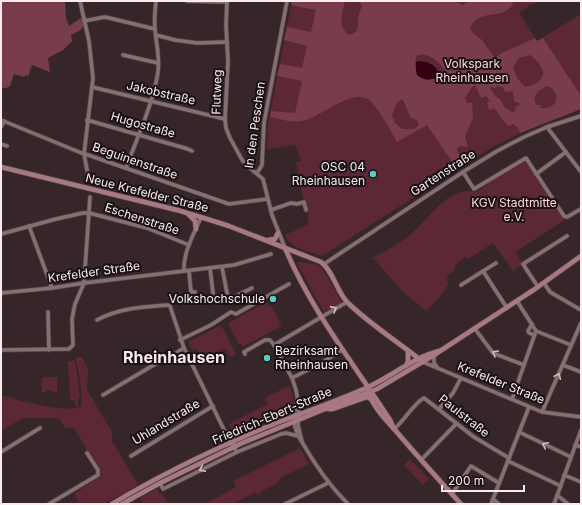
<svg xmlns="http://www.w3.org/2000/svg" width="582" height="505" viewBox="0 0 582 505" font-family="Inter,sans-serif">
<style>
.green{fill:#5d2836}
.forest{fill:#793c4c;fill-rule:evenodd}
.water{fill:#340012}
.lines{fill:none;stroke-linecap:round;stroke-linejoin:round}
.street-casing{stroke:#524347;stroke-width:5}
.secondary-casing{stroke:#524347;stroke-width:6}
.street{stroke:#856f73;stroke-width:3.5}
.secondary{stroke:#a77983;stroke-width:4.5}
.oneway{stroke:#d0c0c3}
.poi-dot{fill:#57cec1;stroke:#191113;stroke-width:1.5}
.labels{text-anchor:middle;stroke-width:4;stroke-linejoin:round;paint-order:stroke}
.park-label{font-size:12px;fill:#fed5dd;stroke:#191113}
.street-label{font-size:12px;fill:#f8ecee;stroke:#191113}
.poi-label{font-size:12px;fill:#f8ecee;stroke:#191113;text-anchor:end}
.district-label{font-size:16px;font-weight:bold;fill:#f8ecee;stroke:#191113}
</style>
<rect width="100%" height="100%" fill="#372629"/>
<g class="green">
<path d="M292,1H543L530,5L519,13L537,41L581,14V109L520,133L491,148L322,256C307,250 292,250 285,235L308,225V213L301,190L296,162L301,161L295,145L267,149L268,124Z"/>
<path d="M525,159L565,220L515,252L523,264L513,271L493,243L468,259L465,257L456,264L454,271L447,276L448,285L439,298L426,311L403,292L373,258C385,251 399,244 410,235C429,219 448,185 477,192L487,185L488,182Z"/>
<polygon points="300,262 317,265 323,270 342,303 324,312 297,263"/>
<polygon points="267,302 269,306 272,307 282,326 244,346 238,343 228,323"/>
<polygon points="221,325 236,354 230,357 225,348 203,360 197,349 193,351 188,342"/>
<path d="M75,357H82L88,369L87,390L112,432V441L138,485L104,504H80L74,494L102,475L74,428H65L59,418H23L1,431V396C9,396 15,399 22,401C34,404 71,413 81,406C83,389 79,373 75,357Z"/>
<polygon points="68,361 75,361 80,398 78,398 78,406 76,407 75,401 70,400"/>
<polygon points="43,377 57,377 57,392 53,393 53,391 46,390 46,392 42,392 42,379 43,379"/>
<path d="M289,386C294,394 294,399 292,408L267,421L233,435L229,424L268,404L265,398Z"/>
<polygon points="300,448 309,464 282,477 277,483 260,492 261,494 258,495 256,492 233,504 205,504 236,487 233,481"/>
<polygon points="410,459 429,479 423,485 404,465"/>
<polygon points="157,489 160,494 162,493 168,504 143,504 140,498"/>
</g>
<g class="forest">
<polygon points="1,1 65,1 66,18 69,26 81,18 84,26 79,31 71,35 72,41 63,50 48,58 50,72 32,65 28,76 25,75 24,77 14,74 10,86 6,88 1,88"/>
<path d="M292,1H345C342,13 337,28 350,35C359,32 358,27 358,19C358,15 361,10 362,6L359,1H452L463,5L469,1H514C505,23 480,6 470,28L473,33L482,40L495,58L502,53L535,38L537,41L543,38L581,96V109L520,133L518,128L513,124L508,126L494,108L489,110L487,103L490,101L486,96L481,98L475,85L472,87L465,98L467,103H472L473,118L465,136L468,147L460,146L457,149L462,165L457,169L427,125L397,142C392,132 376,104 368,99C350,90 323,115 306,120C294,124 281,119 270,117L271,111L295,113L302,81L277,76L280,64L302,68L307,46L284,40L287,27L311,32L316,10L291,5ZM422,54C433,57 442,63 446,73L434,79L417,75L415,65L416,56ZM530,55C535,59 541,65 543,71C545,80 532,87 525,87L517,78L513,67L519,58ZM496,86L503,87L505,92L513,91L514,101L521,104L516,107L514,113L504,107L500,99L496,97L493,92L490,89L491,87L496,88ZM547,86C563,92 557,110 542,108L540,105H536L534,98L538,91ZM401,99L403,100L411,118L417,120L419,125L414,129H402L395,123L392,115L396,104Z"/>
</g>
<path class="water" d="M420,61C429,62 438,65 438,76C431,81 424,81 417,75L416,70V62Z"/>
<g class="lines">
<defs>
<g id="street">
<polyline points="80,1 89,41 93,78 84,154 89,180"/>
<polyline points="187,1 227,2"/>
<polyline points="227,1 226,25 228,61 225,119 226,128 230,138 241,158 245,164 263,179 272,215 285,248"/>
<polyline points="84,21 105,17 155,29"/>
<polyline points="156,35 175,40 197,43 227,42"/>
<polyline points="123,55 158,63"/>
<polyline points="92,87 225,119"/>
<polyline points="1,120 84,154 88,155 229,204 267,199"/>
<polyline points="87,120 188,149 192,151"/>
<polyline points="1,127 4,121"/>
<polyline points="547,127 581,172"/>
<polyline points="1,144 7,146"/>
<path d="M126,168C137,138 153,104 158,72C160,57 156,43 155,29C154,19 155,10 156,1"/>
<polyline points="463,172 474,189 526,158 564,216 567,217 581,209"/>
<polyline points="257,173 262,165 264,123 287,1"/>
<polyline points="536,174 566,152"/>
<polyline points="271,210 291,203 297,204 304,202 306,210"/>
<polyline points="29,226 52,288"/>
<polyline points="1,234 56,219 83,213 89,213 147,228 189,245"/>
<polyline points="324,264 463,172 497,151 524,137 547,127 581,116"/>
<polyline points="222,267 227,293 230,299 252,288"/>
<polyline points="210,268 214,301"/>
<path d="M184,271C183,252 194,234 201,217"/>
<polyline points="189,271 191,292 195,292"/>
<polyline points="483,271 507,308"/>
<polyline points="544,283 550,292 581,310"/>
<polyline points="461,285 496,263"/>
<polyline points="538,287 523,264 567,236"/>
<polyline points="1,293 52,288 84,283 234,265 271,254"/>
<polyline points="517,301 536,331 571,345"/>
<polyline points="48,312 49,350"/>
<path d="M97,320C119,308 143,307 167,305L170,306L184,348L229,440L237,452"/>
<polyline points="532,324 528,331 529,333 534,335"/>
<polyline points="475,329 493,353 524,365"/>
<polyline points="180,340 211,325 231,312 236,314 289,284"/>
<polyline points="274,345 347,302"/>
<polyline points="1,350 69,349 73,345 72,319 75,304 84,283 90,197"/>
<polyline points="245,354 244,352 265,340 270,340 274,345 292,378 296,390 299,408 298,425 302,442"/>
<polyline points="434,355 434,363 437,367"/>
<polyline points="423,362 542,412 581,417"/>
<polyline points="563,365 581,372"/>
<polyline points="292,378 323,362 343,349"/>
<path d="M103,395L157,363C166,362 175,353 184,348"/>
<polyline points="512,399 536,331"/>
<path d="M297,401C296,408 293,415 294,422C295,430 298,436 302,442C315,465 329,485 348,504"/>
<polyline points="439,409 453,393 461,378"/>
<polyline points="542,412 581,323"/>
<path d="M394,429C404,421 414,403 424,398L474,437L509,458"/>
<polyline points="227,432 232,438 234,444"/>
<polyline points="519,432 571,457"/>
<polyline points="575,445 581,447"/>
<polyline points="1,452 40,428"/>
<polyline points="131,456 213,406"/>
<polyline points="421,460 456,424"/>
<polyline points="508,461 561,486"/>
<polyline points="564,475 581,482"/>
<polyline points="160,483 163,489 237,452 281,434 286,433 298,436"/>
<polyline points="452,494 471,466 499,483"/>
<polyline points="557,495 568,504"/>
<polyline points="493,499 499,504"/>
<polyline points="49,504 98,475 98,470 87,453"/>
<polyline points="285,504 328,483"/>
<polyline points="491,504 529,407"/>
<polyline points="554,504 581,430"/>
</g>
<g id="secondary">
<path d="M1,167L177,210L207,219L229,226L321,262C334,272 336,291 348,303C371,325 398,342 423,362"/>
<polyline points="188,214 195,221 196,229"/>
<polyline points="268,240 275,239 278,233"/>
<path d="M285,248C311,310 354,364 390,420L394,429"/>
<polyline points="406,366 408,361 408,351"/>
<path d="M368,391C373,407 385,419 396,431C417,456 439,480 461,504"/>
<polyline points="328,409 333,409 367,397 371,399"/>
<path d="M112,504C160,475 212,450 264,428C298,414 333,403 366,388C391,377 412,358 439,351"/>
<polyline points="122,504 160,483 242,443 337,404 377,389 434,355 535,289 581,256"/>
</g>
</defs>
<use href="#street" class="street-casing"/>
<use href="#secondary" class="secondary-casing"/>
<use href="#street" class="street"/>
<use href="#secondary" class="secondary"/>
</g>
<defs><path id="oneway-chevron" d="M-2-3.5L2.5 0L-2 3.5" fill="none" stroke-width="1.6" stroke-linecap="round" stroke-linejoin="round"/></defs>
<g class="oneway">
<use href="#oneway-chevron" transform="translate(334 309) rotate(-29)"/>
<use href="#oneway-chevron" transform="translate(495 353) rotate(-150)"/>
<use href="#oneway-chevron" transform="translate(558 376) rotate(-66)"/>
<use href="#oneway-chevron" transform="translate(545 445) rotate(-154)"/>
<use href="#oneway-chevron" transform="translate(202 469) rotate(154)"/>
</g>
<g class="poi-dot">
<circle cx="373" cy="174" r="4"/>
<circle cx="273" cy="299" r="4"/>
<circle cx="267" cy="358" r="4"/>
</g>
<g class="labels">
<g class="park-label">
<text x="472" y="68">Volkspark<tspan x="472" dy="14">Rheinhausen</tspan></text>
<text x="514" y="207">KGV Stadtmitte<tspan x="514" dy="14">e.V.</tspan></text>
</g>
<g class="street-label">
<text transform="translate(217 92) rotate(-88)" y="4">Flutweg</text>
<text transform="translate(161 93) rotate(13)" y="4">Jakobstraße</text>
<text transform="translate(143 125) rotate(16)" y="4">Hugostraße</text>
<text transform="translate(255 125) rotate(-82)" y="4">In den Peschen</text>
<text transform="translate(135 161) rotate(19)" y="4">Beguinenstraße</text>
<text transform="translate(443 173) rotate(-33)" y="4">Gartenstraße</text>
<text transform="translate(147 193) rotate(14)" y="4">Neue Krefelder Straße</text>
<text transform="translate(142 219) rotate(18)" y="4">Eschenstraße</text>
<text transform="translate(94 272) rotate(-8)" y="4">Krefelder Straße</text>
<text transform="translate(501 383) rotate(22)" y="4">Krefelder Straße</text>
<text transform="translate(272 416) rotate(-23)" y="4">Friedrich-Ebert-Straße</text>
<text transform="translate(464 416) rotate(38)" y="4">Paulstraße</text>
<text transform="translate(166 422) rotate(-31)" y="4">Uhlandstraße</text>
</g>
<g class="poi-label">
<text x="365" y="171">OSC 04<tspan x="365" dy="14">Rheinhausen</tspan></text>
<text x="265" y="303">Volkshochschule</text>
<text x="275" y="355" text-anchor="start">Bezirksamt<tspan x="275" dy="14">Rheinhausen</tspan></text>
</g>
<g class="district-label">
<text x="174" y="363">Rheinhausen</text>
</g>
</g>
<rect width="582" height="505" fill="none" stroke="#f8ecee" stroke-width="4"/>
<path d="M442 485v6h82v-6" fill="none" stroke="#f8ecee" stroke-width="2"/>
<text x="448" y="485" font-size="12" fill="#f8ecee" stroke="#191113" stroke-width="3" paint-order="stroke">200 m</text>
</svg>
